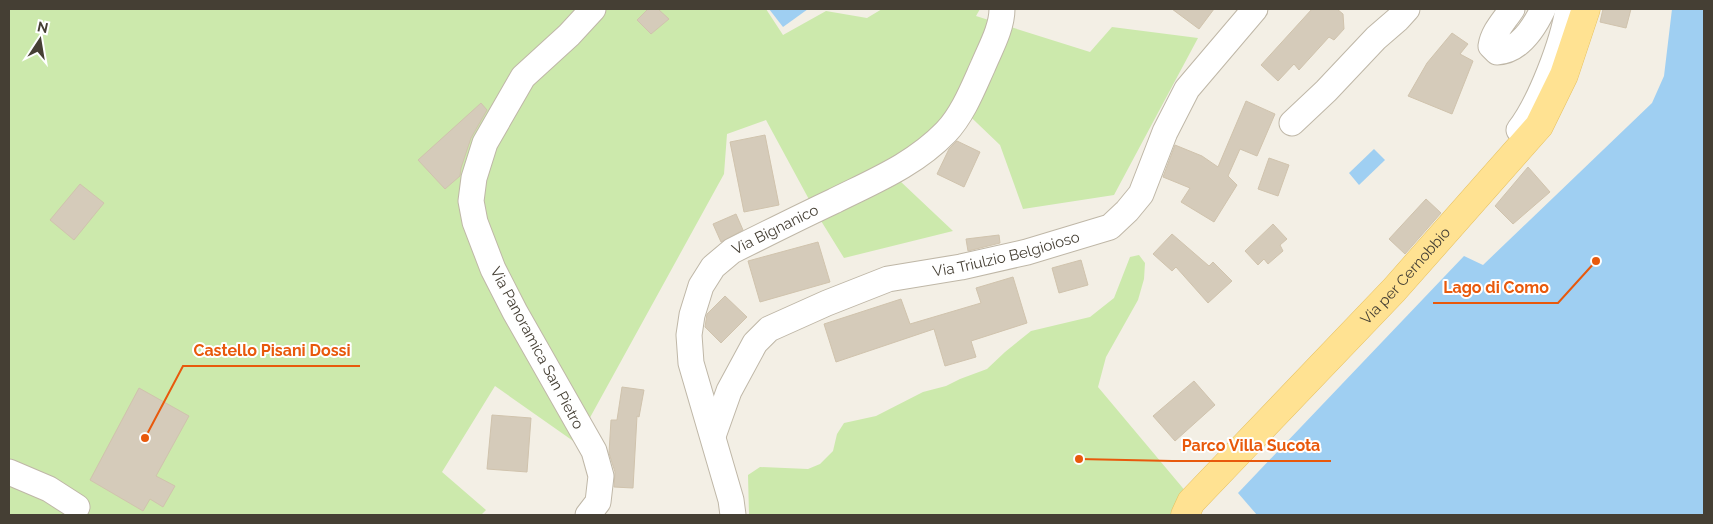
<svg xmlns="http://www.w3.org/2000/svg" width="1713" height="524" viewBox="0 0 1713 524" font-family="Raleway,sans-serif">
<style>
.green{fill:#cce9ac}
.water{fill:#9fcff2}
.building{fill:#d5cbba;stroke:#d0c3ad}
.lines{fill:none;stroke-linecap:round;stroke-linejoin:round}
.minor-casing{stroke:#bfb7a7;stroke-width:27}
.major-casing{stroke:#e6c05f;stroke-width:29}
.minor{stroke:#fff;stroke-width:25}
.major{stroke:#ffe292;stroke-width:28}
.labels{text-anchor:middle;stroke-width:4;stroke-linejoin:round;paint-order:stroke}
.street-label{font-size:15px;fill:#453f34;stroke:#fff}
.leader{fill:none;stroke:#e8590c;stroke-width:2}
.callout-dot{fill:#e8590c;stroke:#fff;stroke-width:2}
.callout-label{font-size:16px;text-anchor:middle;font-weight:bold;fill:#e8590c;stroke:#fff;stroke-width:4;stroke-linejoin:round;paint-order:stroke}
</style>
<rect width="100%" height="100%" fill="#f3efe5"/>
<g class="green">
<polygon points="9,9 766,9 783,35 826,11 867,18 882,9 980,9 976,16 1090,52 1112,27 1198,38 1114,195 1023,209 1000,145 954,101 900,181 953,231 844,258 818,216 766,120 727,134 724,174 576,443 495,386 442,472 486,510 481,515 9,515"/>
<polygon points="1139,255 1145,263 1144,279 1138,300 1106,357 1098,387 1187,493 1174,515 749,515 748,475 760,467 808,469 820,464 833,451 837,434 844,423 876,416 923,392 946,386 960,379 987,369 1005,352 1031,331 1090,317 1114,298 1130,257"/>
</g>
<g class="water">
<polygon points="769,9 808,9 783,27"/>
<polygon points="1672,9 1704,9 1704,515 1257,515 1238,493 1464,256 1483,265 1652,103 1664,76"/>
<polygon points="1374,149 1385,160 1359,185 1349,173"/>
</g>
<g class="building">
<polygon points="648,9 658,9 669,19 651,34 637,20"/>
<polygon points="1172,9 1214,9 1199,29"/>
<polygon points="1312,9 1337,9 1343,14 1344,29 1334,40 1329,37 1299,70 1294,64 1278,81 1261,65"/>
<polygon points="1603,9 1631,9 1626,28 1600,22"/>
<polygon points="1452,33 1468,44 1460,54 1473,61 1452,114 1408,96 1427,63"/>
<polygon points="1246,101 1275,114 1257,156 1240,149 1228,176 1237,185 1214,222 1181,202 1190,188 1163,177 1175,145 1202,156 1218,167"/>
<polygon points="481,103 487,110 471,138 461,168 460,176 445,189 418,160"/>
<polygon points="765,135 779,205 744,212 730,142"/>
<polygon points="957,141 980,152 964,187 937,174 949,149"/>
<polygon points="1269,158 1289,165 1278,196 1258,189"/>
<polygon points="1528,167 1550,192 1513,224 1495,206"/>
<polygon points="80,184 104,203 74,240 50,220"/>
<polygon points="1426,199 1441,213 1405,254 1389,239"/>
<polygon points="736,214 743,230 721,242 713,224"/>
<polygon points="1273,224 1287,239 1280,245 1283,251 1268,264 1264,259 1258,265 1245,251"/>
<polygon points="1172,234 1209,266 1213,262 1232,281 1208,303 1176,267 1172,271 1153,254"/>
<polygon points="999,235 1000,243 968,251 966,239"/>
<polygon points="818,242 830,282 760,302 748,261"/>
<polygon points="1081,260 1088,285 1059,293 1052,268"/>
<polygon points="1013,277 1027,323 971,341 976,357 945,366 934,329 836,362 824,324 901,299 910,324 981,303 976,288"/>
<polygon points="725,296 747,317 721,343 705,327 707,314"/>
<polygon points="1194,381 1215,405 1175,441 1153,416"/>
<polygon points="622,387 644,390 639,417 637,416 633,488 614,487 615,472 609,453 611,420 617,420"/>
<polygon points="139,388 189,416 156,476 175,486 163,507 150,499 143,511 90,480"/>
<polygon points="492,415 531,418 527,472 487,469"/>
</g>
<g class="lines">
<defs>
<g id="minor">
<path d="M1512,9C1504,21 1493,32 1491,46L1497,52C1519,51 1534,28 1543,9"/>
<polyline points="1292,123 1326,91 1376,38 1398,19 1407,9"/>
<path d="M1519,130C1540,103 1563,42 1568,9"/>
<path id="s1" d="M713,436L729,391L755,343L769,329L827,303L888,279L961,267L1027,252L1110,227L1127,211L1141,194L1165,132L1187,89L1255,9"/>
<polyline points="9,472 49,489 77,507"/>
<polyline points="588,515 598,502 601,476 594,451 515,312 493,269 475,222 471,201 474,178 485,143 523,77 569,35 593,9"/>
<path id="s2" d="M733,515L731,500L691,363L689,335L692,315L701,286L713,267L732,251C766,234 800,217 834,201C874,181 914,165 946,132C963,114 973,88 983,66C990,49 1002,28 1002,9"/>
</g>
<g id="major">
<path id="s3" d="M1185,515L1191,502L1394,290L1539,126L1564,75L1586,9"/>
</g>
</defs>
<use href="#minor" class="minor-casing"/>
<use href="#major" class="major-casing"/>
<use href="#minor" class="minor"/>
<use href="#major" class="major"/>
</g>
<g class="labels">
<g class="street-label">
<text dy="5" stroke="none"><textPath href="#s2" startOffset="332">Via Bignanico</textPath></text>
<text dy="5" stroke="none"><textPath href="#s1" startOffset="372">Via Triulzio Belgioioso</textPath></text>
<text dy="5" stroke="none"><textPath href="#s3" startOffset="326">Via per Cernobbio</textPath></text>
<text transform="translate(537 348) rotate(62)" y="5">Via Panoramica San Pietro</text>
</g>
</g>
<path class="leader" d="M1596 261L1558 303H1433M145 438L183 366H360M1079 459L1172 461H1331"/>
<g class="callout-dot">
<circle cx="1596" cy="261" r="5"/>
<circle cx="145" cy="438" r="5"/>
<circle cx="1079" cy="459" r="5"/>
</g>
<g class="callout-label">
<text x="1496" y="293">Lago di Como</text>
<text x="272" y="356">Castello Pisani Dossi</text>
<text x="1251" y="451">Parco Villa Sucota</text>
</g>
<rect width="1713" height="524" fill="none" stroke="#453f34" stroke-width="20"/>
<g transform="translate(40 40) rotate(12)" stroke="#ffffff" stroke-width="4" paint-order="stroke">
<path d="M0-4L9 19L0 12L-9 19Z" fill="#453f34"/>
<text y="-8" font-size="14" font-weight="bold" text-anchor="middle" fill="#453f34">N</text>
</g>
</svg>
